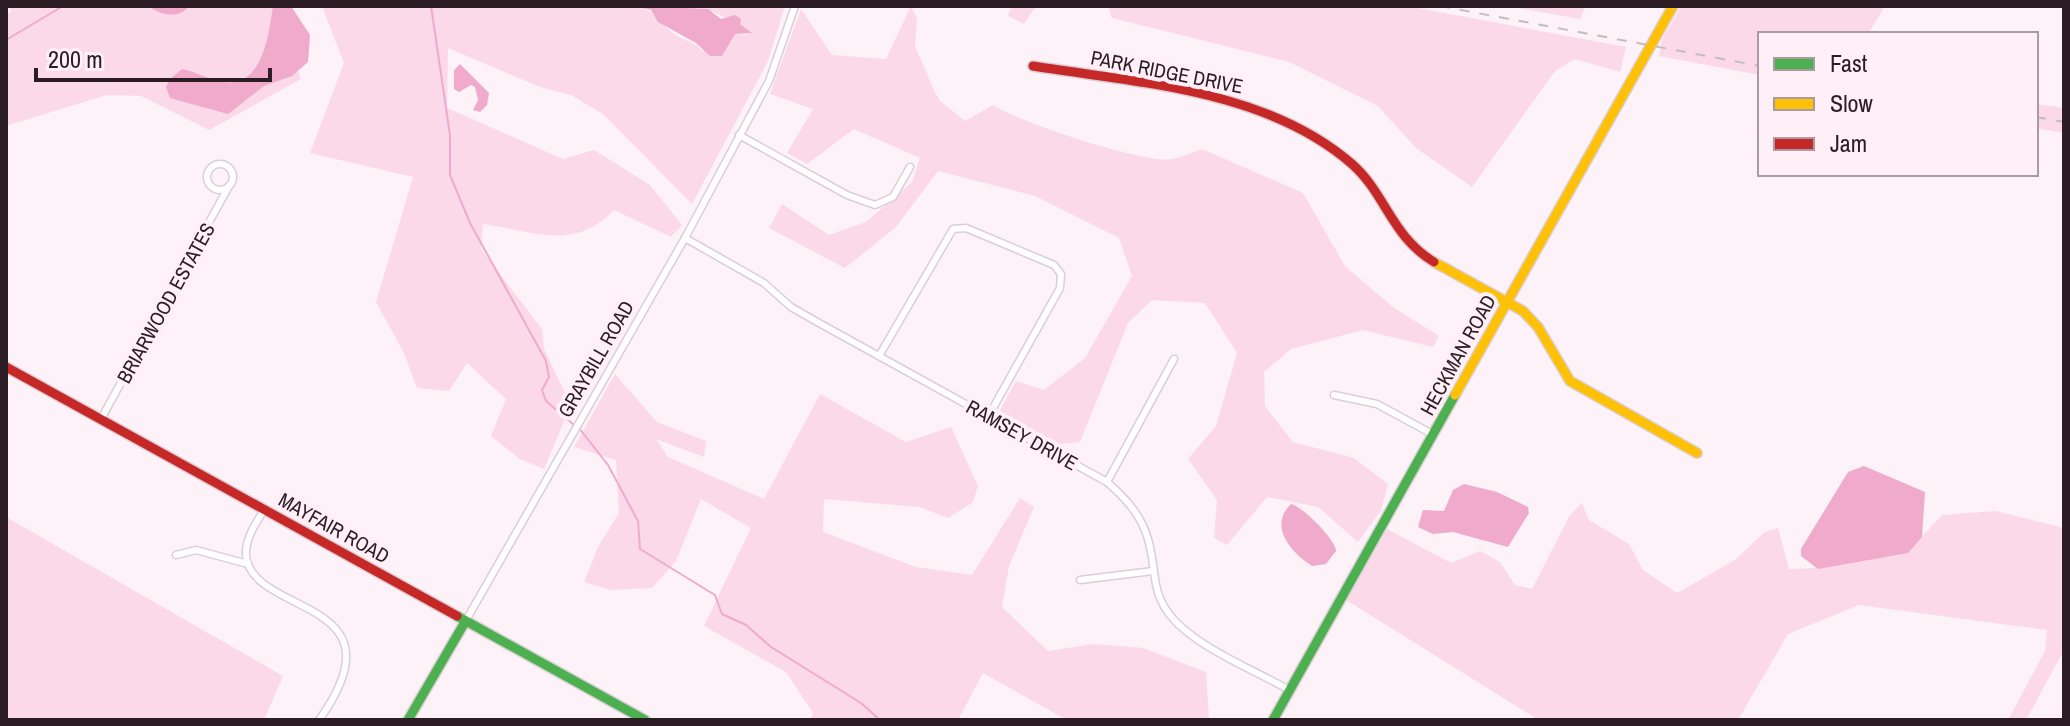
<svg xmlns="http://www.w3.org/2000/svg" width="2070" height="726" viewBox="0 0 2070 726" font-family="'Archivo Narrow',sans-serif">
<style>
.green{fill:#fbd9e9}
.water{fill:#efaacc}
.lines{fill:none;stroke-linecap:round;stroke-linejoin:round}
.stream{stroke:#efaacc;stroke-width:2}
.street-casing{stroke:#dbcfd5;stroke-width:9}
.fast-casing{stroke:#dbcfd5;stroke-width:12}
.slow-casing{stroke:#dbcfd5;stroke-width:12}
.jam-casing{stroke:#dbcfd5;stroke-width:12}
.street{stroke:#fffdfe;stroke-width:6}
.fast{stroke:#4caf50;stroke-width:9}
.slow{stroke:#ffc107;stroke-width:9}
.jam{stroke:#c62828;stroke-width:9}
.rail{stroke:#c1bec0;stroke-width:2;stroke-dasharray:10 10;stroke-linecap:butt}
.labels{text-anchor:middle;stroke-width:8;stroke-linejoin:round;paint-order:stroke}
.street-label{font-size:20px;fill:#2b1d23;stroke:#ffeff6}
</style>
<rect width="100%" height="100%" fill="#fcf2f7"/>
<g class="green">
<polygon points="7,6 274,6 301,79 209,130 141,96 107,95 6,126 6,16 12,10"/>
<path d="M322,6H634C655,9 659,24 676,35C686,42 695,41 703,52L735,34L749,35L746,28L712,11L669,6H785L768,61L692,204L604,115L571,95L540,87L448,48L447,108L563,159L594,150L650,185L682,225L671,237L614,210C574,252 533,231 483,224L481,249L542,329L544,349L571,405L544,469L520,459L491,436L506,399L467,363L449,391L417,388L403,351L376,302L413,177L310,153L344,63Z"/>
<path d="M911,6L917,19L915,46L934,90L940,101L965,121L993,105C1019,122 1144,164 1173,159C1182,157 1193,152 1202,149L1303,193L1345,266L1394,308L1439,336L1433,347L1363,330L1291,349L1264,372L1265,406L1293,442L1354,458L1388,484L1381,510L1358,542L1318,507L1267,497L1227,545L1214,538L1217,500L1188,459L1216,426L1237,353L1205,303L1152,300L1128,323L1080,442L1052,445L998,414L1016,381L1044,390L1085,358L1132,276L1119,238L1035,196L938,171L896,227L845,268L769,228L782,204L829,235L866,222L912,182L920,158L854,129L807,164L787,153L813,109L770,94L801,9L832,55L886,59Z"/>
<polygon points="1012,6 1036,6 1024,24 1008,16"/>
<polygon points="1108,6 1407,6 1626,47 1620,72 1575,59 1555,71 1472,187 1416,148 1378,106 1289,62 1112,18"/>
<polygon points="1507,6 1586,6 1580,19"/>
<polygon points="1681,6 1885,6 1868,34 1760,34 1760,75 1659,56 1662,40"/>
<polygon points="2036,104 2064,108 2064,133 2036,128"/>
<polygon points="615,374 657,422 706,441 704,457 656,439 668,457 764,499 820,394 906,442 951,427 978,486 973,502 948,518 920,507 824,499 823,532 916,567 972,575 1020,498 1034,507 1009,566 1002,607 1048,651 1094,644 1143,648 1206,672 1209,720 1061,720 1063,718 983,673 958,720 810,720 813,713 786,672 704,626 751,528 701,499 676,561 652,588 610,590 584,582 598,547 619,513 616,460 574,447"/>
<polygon points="1582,503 1589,520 1629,544 1643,570 1677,593 1735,560 1765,532 1778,528 1789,569 1818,568 1907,553 1942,515 1996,511 2064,528 2064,650 2026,720 2008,720 2045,651 2047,630 1859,605 1788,634 1738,720 1539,720 1346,600 1387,529 1451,563 1480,551 1500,562 1515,585 1532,589 1570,515"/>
<polygon points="6,517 283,676 264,720 6,720"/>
</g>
<g class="water">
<path d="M148,6H189C178,20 161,15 148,6Z"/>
<path d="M273,6H291L310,35L308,62L292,76L264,86L228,114L170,98L166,87L170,79L182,69C197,72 209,80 224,82C263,88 269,33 273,6Z"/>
<polygon points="634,6 708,9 721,19 735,15 741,19 740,24 752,33 735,34 722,56 710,56 696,43 658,22 651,10"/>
<polygon points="460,64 489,93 487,105 480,112 473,110 478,100 475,87 471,85 459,92 454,89 454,70"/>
<polygon points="1864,466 1925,492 1922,537 1908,553 1818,569 1801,556 1801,549 1848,472"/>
<polygon points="1464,484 1497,492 1528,507 1529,513 1508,547 1453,532 1433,534 1418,527 1423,510 1444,511 1453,490"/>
<path d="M1291,504C1302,506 1336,540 1336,551L1326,564L1312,566C1291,553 1268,526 1291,504Z"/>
</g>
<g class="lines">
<g class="stream">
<polyline points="431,6 450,135 450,175 470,223 546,361 549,377 542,390 546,401 574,425"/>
<polyline points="6,40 63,6"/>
<polyline points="579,428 608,465 638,521 640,549 715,595 722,614 746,625 771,647 861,703 880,720"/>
</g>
<defs>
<g id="street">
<polyline points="739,135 847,195 875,205 893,197 910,167"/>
<circle cx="220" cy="177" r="13"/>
<path d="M685,238L764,283L791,307L819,323L1107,482C1130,502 1146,521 1151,552C1155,573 1154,593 1167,611C1190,645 1253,669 1289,690"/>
<polyline points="879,356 953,229 966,228 1054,265 1061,274 1060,288 988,417"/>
<polyline points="1334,395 1377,404 1434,435"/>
<polyline points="101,419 229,186"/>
<polyline points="1107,482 1174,359"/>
<path d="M264,510C256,523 245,539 246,555C251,617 408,596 319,720"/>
<polyline points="176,555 196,550 248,564"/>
<polyline points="1080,580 1153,571"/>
<polyline points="465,622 685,238 769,81 795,6"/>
</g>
<g id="fast">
<polyline points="457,616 645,720"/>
<polyline points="408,720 465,622"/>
<polyline points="1273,720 1455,395"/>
</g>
<g id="slow">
<polyline points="1434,262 1523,311 1538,327 1570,381 1697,453"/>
<polyline points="1455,395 1673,6"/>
</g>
<g id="jam">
<path d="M1033,66C1140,83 1267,90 1352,164C1386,194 1391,236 1434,262"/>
<polyline points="6,367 457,616"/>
</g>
</defs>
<use href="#street" class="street-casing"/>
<use href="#fast" class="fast-casing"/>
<use href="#slow" class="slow-casing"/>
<use href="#jam" class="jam-casing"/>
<use href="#street" class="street"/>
<use href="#fast" class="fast"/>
<use href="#slow" class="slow"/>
<use href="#jam" class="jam"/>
<g class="rail">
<polyline points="1440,6 1760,66"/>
<polyline points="2036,117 2064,122"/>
</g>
</g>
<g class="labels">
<g class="street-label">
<text transform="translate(1167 72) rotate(11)" y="7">PARK RIDGE DRIVE</text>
<text transform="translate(166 303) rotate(-61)" y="7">BRIARWOOD ESTATES</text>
<text transform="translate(1458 355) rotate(-61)" y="7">HECKMAN ROAD</text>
<text transform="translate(596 359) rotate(-60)" y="7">GRAYBILL ROAD</text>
<text transform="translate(1022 435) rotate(29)" y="7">RAMSEY DRIVE</text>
<text transform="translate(334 528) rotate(29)" y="7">MAYFAIR ROAD</text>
</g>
</g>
<rect width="2070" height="726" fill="none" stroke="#2b1d23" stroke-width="16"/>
<rect x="1758" y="32" width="280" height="144" fill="#ffeff6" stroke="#aa9ba2" stroke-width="2"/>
<rect x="1774" y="58" width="40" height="12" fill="#4caf50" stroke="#aa9ba2" stroke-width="2"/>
<text x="1830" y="72" font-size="24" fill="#2b1d23">Fast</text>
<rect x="1774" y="98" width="40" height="12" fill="#ffc107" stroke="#aa9ba2" stroke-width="2"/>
<text x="1830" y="112" font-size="24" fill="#2b1d23">Slow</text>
<rect x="1774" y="138" width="40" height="12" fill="#c62828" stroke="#aa9ba2" stroke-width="2"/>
<text x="1830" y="152" font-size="24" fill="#2b1d23">Jam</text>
<path d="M36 68v12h234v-12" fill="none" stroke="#2b1d23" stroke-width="4"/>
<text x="48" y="68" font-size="24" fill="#2b1d23" stroke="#ffeff6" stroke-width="6" paint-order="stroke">200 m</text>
</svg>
